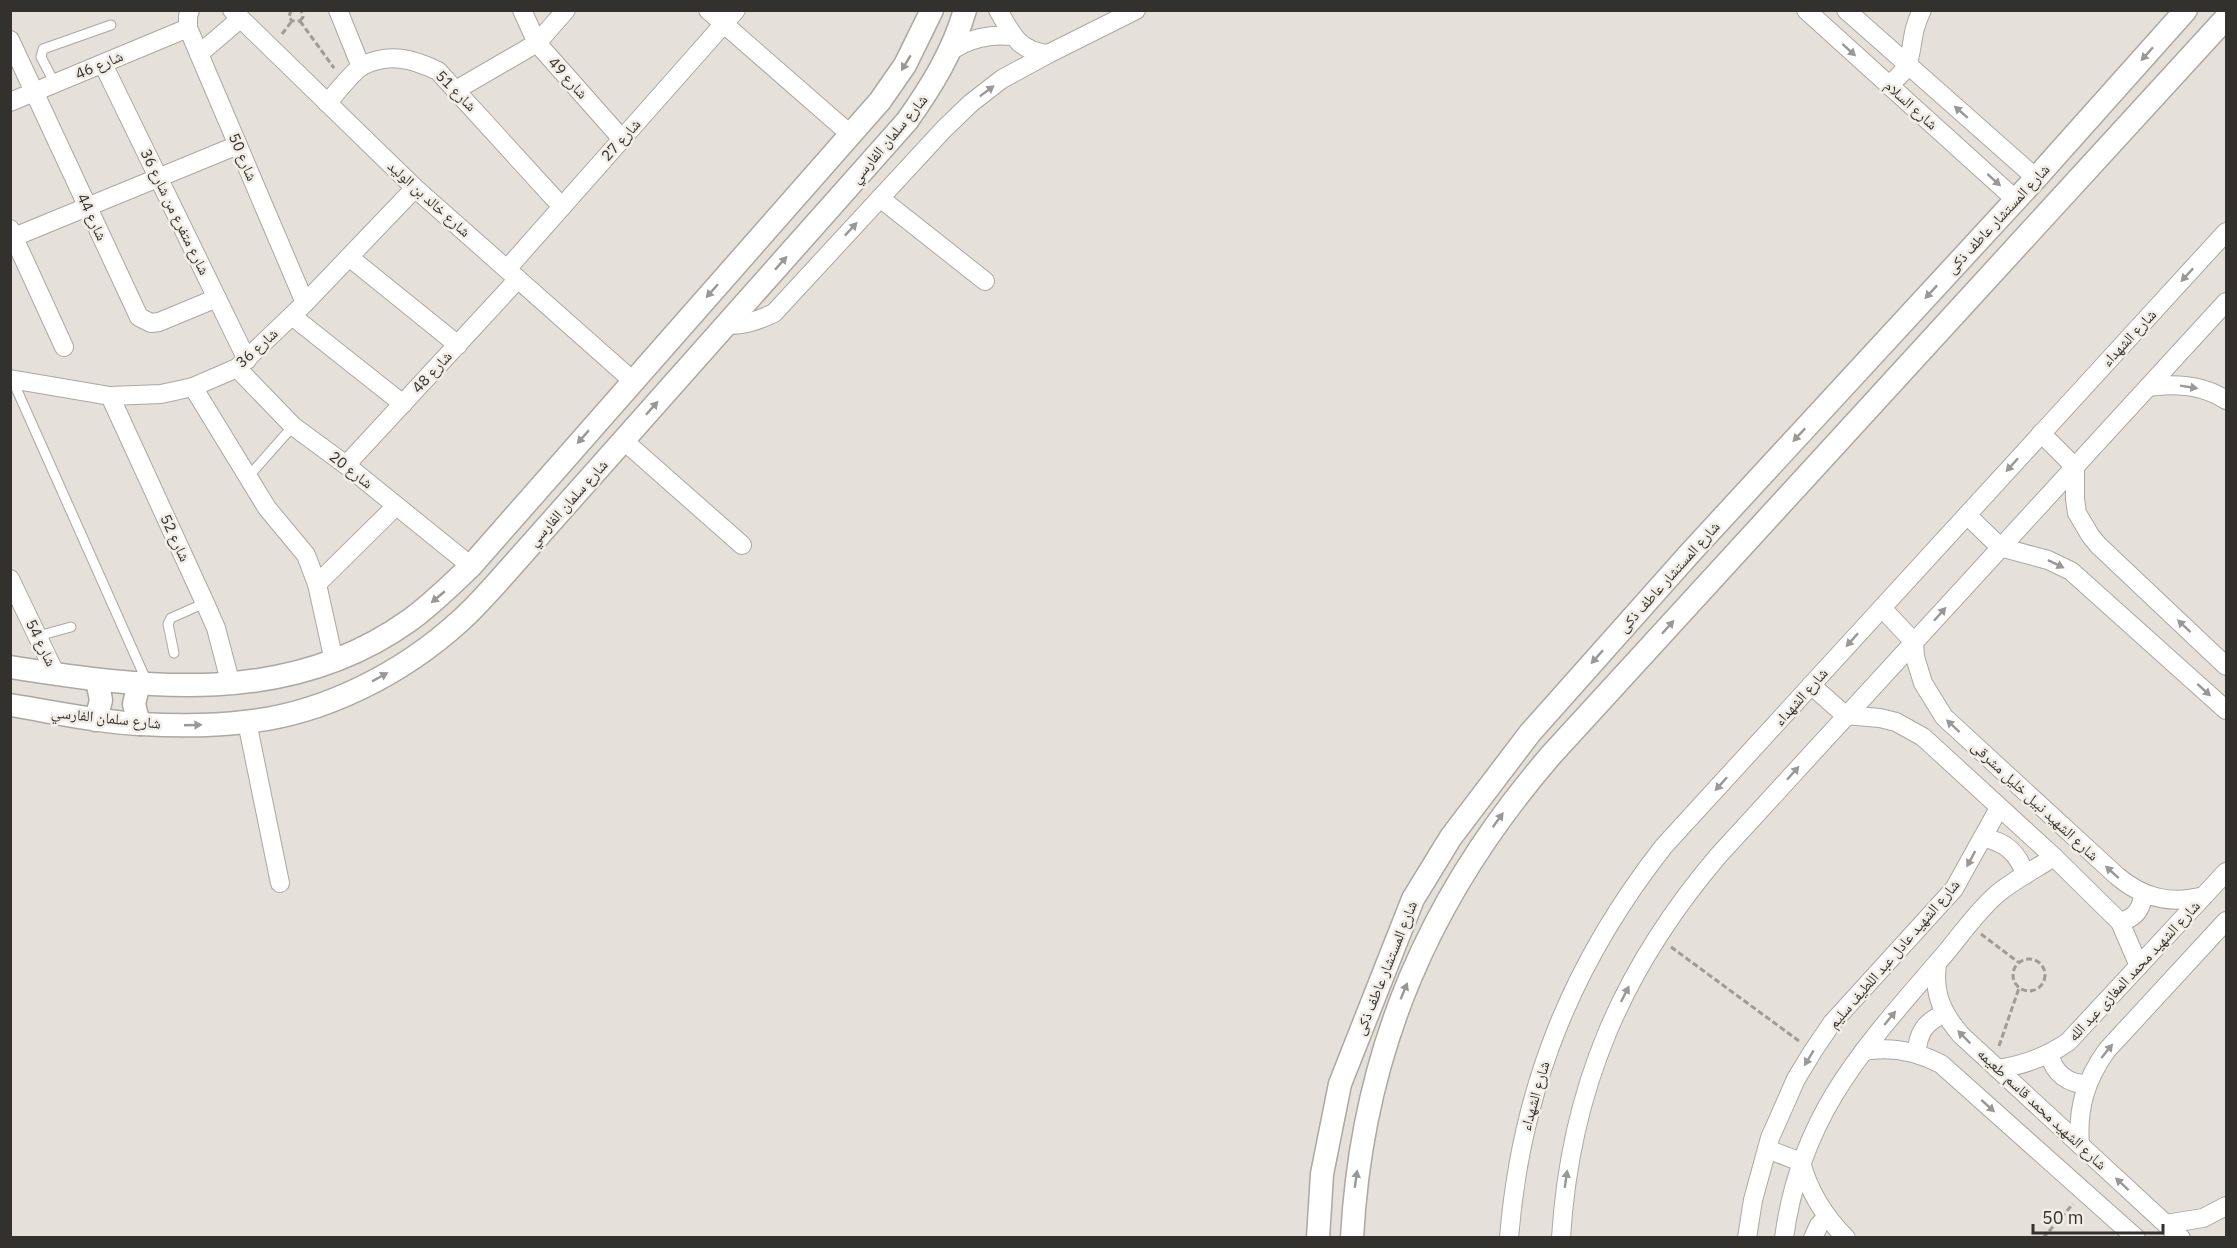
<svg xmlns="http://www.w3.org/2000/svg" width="2237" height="1248" viewBox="0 0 2237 1248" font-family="'IBM Plex Sans','Noto Naskh Arabic',sans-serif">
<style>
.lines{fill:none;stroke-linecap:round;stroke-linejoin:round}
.service-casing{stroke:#aca7a1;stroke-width:11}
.minor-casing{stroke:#aca7a1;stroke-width:20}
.tertiary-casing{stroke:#aca7a1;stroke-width:25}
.path{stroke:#9f9b97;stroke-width:3;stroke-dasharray:6 3;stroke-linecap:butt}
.service{stroke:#fff;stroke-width:9}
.minor{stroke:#fff;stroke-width:18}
.tertiary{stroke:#fff;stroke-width:22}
.oneway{fill:#999896}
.labels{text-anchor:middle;stroke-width:5;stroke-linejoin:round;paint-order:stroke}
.street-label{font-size:15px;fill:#33312e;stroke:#f2ede7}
</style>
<rect width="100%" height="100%" fill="#e5e0da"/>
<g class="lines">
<defs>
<g id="service">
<polyline points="55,84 41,57 43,49 111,25"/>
<polyline points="12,379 147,682"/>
<polyline points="248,477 293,426"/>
<polyline points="38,636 71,627"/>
<polyline points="174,653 168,624 171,618 205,603"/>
</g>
<g id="minor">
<polyline points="190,10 188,16 188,28 305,303"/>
<polyline points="232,10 415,188 633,381"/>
<polyline points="338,10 361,67"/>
<polyline points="522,10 537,43 622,139"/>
<polyline points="708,10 850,134"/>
<path d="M998,10C1012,34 1018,51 1048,54L1136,10"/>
<polyline points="1806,10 2016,200"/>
<polyline points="1846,10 2036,178"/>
<polyline points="10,40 139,317 151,323 159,322 217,298"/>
<path d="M949,52C970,38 989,34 1013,36"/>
<polyline points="199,54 240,19"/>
<polyline points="103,64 247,360"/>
<path d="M1889,86C1895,79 1906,71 1908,63C1914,42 1911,32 1922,10"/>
<polyline points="456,90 537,43 566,10"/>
<polyline points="10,102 188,28"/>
<path d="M327,103C336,94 352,72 362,66C389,52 413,59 438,71L562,207"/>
<polyline points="880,198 985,281"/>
<polyline points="10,229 64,347"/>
<polyline points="14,237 238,145"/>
<polyline points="349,257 458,345"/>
<polyline points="507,269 736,10"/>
<polyline points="292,316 403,404"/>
<path d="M726,325C745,325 757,321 774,313L944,129L971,103L1002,79L1048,54"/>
<polyline points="237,368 293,426 346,465 471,566"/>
<polyline points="10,379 110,396 161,394 193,387 237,368 305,303 415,188"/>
<polyline points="193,387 267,508 306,555 317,584 334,661"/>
<path d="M2148,387C2176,383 2203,385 2226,400"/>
<polyline points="110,396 205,603 216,628 231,685"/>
<polyline points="2041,433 2075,467 2075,499 2077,513 2090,535 2098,545 2226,666"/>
<polyline points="623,440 742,545"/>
<polyline points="346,465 518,279"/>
<polyline points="1967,515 2000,547 2048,560 2071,571 2226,710"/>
<polyline points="10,579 56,675"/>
<polyline points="317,584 396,506"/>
<path d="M1882,608L1914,642L1915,657L1923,683L1944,717L2117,876C2143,898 2171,905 2204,896"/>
<polyline points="1811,685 1845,715 1880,718 1896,722 1923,737 2054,857 2120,922 2139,966"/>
<polyline points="247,722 280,883"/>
<path d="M1983,838C2005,841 2019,854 2025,875"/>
<path d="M2120,922C2135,918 2142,909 2143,894"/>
<path d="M1937,964C1933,993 1942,1013 1961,1035L2181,1238"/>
<path d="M1864,1051C1892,1046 1916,1051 1941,1064L2136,1238"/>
<path d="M1917,1053C1917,1034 1926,1020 1945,1014"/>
<path d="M2049,1054C2054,1073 2068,1084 2087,1084"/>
<path d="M1998,1069C2025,1065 2046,1057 2068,1042L2226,872"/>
<path d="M2080,1145C2077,1108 2086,1079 2107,1050L2226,921"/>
<path d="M1767,1149L1801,1162C1809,1192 1824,1216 1846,1238"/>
<polyline points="2166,1224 2203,1218 2226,1206"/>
<path d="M1509,1238C1521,1089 1572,963 1664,846L2226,232"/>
<path d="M1561,1238C1570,1089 1622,969 1718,856L2226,302"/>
<polyline points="1747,1238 1753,1200 1770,1138 1796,1079 1813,1051 1832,1023 1954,889 1999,808"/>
<path d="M1784,1238C1800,1117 1861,1051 1937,963C1957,941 1974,914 1997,894C2014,880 2035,869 2054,857"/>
<polyline points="1813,1238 1819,1225 1827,1217"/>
</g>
<g id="tertiary">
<path d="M10,667C148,689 289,707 410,620C432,604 451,585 471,566L880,101L905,65L932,10"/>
<polyline points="139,683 134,704 139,724"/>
<path d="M10,705C54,712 97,722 141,724C175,726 211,726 245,722C324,714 403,673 460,621C473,610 484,597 495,585L907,121C931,87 953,52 965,10"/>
<polyline points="96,720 101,700 97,680"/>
<polyline points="1318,1238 1322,1174 1340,1084 1413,899 1451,837 1530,733 1691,552 2036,178 2186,10"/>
<path d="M1352,1238C1362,1050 1430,895 1552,754L2226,18"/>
</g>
</defs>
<use href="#service" class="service-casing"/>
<use href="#minor" class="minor-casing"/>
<use href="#tertiary" class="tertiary-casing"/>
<g class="path">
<polyline points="291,10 289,17 292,21 300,21"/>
<polyline points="300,21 334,68"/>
<polyline points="300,21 303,17 301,10"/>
<polyline points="282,34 292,21"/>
<polyline points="1981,934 2018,962"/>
<polyline points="1671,947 1799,1041"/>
<circle cx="2029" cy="975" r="16"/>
<polyline points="1999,1046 2019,988"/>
<polyline points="2043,1238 2073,1204"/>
</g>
<use href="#service" class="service"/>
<use href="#minor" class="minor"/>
<use href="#tertiary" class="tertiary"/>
</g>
<defs><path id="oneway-solid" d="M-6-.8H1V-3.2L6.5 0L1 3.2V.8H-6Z" transform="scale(1.5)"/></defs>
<g class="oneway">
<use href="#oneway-solid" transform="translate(1849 50) rotate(42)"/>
<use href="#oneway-solid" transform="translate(2147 54) rotate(132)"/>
<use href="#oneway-solid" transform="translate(906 63) rotate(121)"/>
<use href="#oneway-solid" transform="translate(987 91) rotate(-37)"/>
<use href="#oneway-solid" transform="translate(1961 112) rotate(-139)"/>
<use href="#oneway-solid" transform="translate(1994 180) rotate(42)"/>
<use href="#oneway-solid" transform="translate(851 229) rotate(-47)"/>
<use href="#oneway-solid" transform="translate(781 263) rotate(-48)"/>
<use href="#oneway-solid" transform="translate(2187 275) rotate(133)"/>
<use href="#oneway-solid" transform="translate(712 291) rotate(131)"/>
<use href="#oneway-solid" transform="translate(1931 292) rotate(133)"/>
<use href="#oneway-solid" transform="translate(2189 387) rotate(9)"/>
<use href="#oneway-solid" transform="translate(652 408) rotate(-48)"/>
<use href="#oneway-solid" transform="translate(1799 435) rotate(133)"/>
<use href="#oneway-solid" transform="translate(583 437) rotate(131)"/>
<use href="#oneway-solid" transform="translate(2012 465) rotate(132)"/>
<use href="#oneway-solid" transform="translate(2056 564) rotate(26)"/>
<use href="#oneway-solid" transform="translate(438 597) rotate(140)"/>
<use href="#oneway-solid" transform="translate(1940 614) rotate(-48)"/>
<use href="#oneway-solid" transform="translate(2184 626) rotate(-137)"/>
<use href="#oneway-solid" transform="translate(1668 627) rotate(-48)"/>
<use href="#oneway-solid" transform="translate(1852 640) rotate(132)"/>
<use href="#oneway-solid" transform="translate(1597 657) rotate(132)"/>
<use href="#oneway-solid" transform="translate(380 677) rotate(-29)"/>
<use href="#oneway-solid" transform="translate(2204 690) rotate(42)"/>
<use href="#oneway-solid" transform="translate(193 725) rotate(-2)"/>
<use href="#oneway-solid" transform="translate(1953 726) rotate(-137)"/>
<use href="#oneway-solid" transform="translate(1793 773) rotate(-48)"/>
<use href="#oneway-solid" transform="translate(1721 784) rotate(132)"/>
<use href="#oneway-solid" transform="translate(1498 820) rotate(-54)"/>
<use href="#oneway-solid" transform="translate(1971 859) rotate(118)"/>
<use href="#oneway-solid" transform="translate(2112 872) rotate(-138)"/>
<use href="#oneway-solid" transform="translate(1404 991) rotate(-68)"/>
<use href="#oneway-solid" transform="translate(1625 994) rotate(-63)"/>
<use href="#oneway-solid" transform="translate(1890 1018) rotate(-51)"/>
<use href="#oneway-solid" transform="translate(1964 1037) rotate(-135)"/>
<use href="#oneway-solid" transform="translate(2107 1051) rotate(-51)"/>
<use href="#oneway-solid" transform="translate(1809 1058) rotate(121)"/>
<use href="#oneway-solid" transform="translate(1988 1106) rotate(42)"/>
<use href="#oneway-solid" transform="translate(1356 1179) rotate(-82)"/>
<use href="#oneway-solid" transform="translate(1566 1179) rotate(-82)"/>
<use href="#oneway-solid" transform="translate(2122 1184) rotate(-137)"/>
</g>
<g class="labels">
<g class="street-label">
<text transform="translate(99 65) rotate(-23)" y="5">شارع 46</text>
<text transform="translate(568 78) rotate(48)" y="5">شارع 49</text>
<text transform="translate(456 91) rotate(45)" y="5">شارع 51</text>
<text transform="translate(1911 105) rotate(42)" y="5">شارع السلام</text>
<text transform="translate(889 139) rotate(-50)" y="5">شارع سلمان الفارسي</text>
<text transform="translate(621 140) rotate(-48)" y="5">شارع 27</text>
<text transform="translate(243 157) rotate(67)" y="5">شارع 50</text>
<text transform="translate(429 199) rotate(42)" y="5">شارع خالد بن الوليد</text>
<text transform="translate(175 212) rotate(64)" y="5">شارع متفرع من شارع 36</text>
<text transform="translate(92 217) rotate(65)" y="5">شارع 44</text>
<text transform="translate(1998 219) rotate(-47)" y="5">شارع المستشار عاطف ذكى</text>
<text transform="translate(2129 338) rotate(-47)" y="5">شارع الشهداء</text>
<text transform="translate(257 348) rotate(-42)" y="5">شارع 36</text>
<text transform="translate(432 372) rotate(-47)" y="5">شارع 48</text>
<text transform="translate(351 470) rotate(38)" y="5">شارع 20</text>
<text transform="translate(568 503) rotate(-48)" y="5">شارع سلمان الفارسي</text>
<text transform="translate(175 538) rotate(65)" y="5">شارع 52</text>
<text transform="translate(1669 577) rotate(-48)" y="5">شارع المستشار عاطف ذكى</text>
<text transform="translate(41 643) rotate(64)" y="5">شارع 54</text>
<text transform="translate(1801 697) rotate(-48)" y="5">شارع الشهداء</text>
<text transform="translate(106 718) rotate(6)" y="5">شارع سلمان الفارسي</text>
<text transform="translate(2035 801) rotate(43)" y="5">شارع الشهيد نبيل خليل مشرقى</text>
<text transform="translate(1894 954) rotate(-49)" y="5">شارع الشهيد عادل عبد اللطيف سليم</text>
<text transform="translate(1386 968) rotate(-68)" y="5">شارع المستشار عاطف ذكى</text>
<text transform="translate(2134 971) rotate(-47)" y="5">شارع الشهيد محمد المغازى عبد الله</text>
<text transform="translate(1535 1096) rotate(-74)" y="5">شارع الشهداء</text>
<text transform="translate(2042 1109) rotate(43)" y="5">شارع الشهيد محمد قاسم طعيمه</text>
</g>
</g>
<rect width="2237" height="1248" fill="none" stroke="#33312e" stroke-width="24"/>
<path d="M2033 1224v9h130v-9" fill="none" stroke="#33312e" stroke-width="3"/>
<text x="2042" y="1224" font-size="18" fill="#33312e" stroke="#f2ede7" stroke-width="4.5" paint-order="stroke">50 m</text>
</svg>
